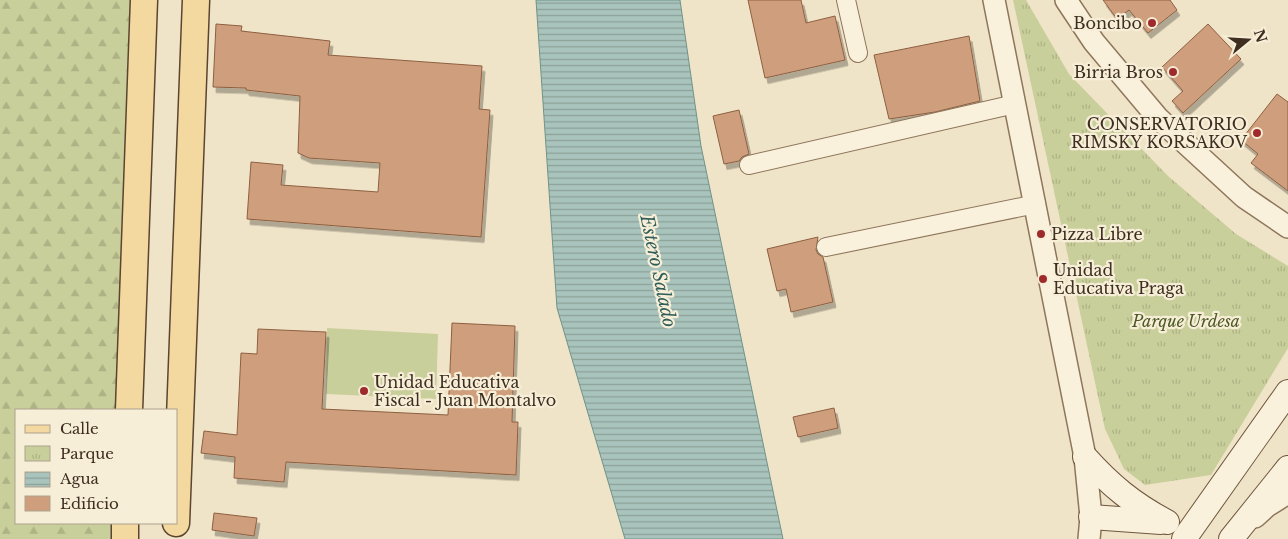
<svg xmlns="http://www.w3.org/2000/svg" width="1288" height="539" viewBox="0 0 1288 539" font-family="'Libre Baskerville',serif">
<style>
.forest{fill:url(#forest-firs)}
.park{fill:url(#park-tufts)}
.garden{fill:#c9cf9b}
.water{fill:url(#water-rules);stroke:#6f938a}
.building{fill:#cf9f7d;stroke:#8d5f41;filter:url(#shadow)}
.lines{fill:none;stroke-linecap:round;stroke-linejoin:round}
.minor-casing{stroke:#8d765c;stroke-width:20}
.tertiary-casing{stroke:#8d765c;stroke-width:24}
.secondary-casing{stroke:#6f573f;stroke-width:26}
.primary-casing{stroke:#5b4430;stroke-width:29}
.minor{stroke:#faf1dc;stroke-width:18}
.tertiary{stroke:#faf1dc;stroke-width:21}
.secondary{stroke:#faf1dc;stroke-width:24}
.primary{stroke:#f3d9a0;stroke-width:26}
.poi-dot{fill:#9e2a2b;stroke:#f7eed8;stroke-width:2}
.labels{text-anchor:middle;stroke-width:4.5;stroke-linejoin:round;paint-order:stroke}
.poi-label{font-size:16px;fill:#3d2e20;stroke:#f7eed8;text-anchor:end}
.park-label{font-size:16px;font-style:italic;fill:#4d5a26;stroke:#f7eed8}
.water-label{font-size:18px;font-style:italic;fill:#2f5d5a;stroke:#f7eed8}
</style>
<defs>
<pattern id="forest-firs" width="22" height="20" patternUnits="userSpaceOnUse" patternTransform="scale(1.25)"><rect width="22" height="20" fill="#c9cf9b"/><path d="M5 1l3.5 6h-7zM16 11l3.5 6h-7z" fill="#aeb285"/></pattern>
<pattern id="park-tufts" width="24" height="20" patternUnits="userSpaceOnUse" patternTransform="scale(1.25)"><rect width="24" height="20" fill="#c9cf9b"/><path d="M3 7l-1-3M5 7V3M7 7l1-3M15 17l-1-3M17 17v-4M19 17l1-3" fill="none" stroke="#aeb285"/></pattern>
<pattern id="water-rules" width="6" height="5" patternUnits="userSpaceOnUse" patternTransform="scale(1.25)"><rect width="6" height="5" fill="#a9c4bc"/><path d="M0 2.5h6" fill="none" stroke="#8ba098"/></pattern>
<filter id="shadow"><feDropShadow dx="3" dy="5.5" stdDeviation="0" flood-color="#0004"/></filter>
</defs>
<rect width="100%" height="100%" fill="#f0e4c8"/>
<polygon class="forest" points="0,0 135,0 118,410 16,410 16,523 114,523 113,539 0,539"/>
<polygon class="park" points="1013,0 1026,0 1069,74 1168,176 1236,234 1288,266 1288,348 1211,475 1145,485 1124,469 1105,429"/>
<polygon class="garden" points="327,328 438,334 436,399 326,394"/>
<polygon class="water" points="536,0 680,0 701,146 783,539 625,539 557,308"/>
<g class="building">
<polygon points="748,0 801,0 806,23 835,16 845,60 765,78"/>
<polygon points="1103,0 1170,0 1177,10 1148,33 1129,10 1117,19"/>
<polygon points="216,24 242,26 241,31 330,41 328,55 482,66 479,109 490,110 481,237 247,219 251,162 283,165 281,185 378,192 380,163 309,158 298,153 300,96 246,90 246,88 213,87"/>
<polygon points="1208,24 1241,59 1183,113 1172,101 1183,91 1162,67"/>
<polygon points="969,36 980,101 935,112 889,119 874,55"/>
<polygon points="1277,94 1288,102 1288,191 1251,163 1258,154 1241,140"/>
<polygon points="739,110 749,154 742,157 739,161 724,164 713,116"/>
<polygon points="818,237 816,250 818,254 823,257 833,302 791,312 786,289 777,291 767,249"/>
<polygon points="452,323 515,326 512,422 518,422 516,475 286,462 284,482 234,478 235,457 201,453 204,431 237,435 241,353 257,354 258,329 326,332 322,409 448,415"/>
<polygon points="834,408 838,428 798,437 793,417"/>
<polygon points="214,513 257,518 254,536 212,530"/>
</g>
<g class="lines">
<defs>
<g id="minor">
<polyline points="846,0 858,53"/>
<polyline points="749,165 1015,104"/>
<polyline points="826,247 1036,204"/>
</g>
<g id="tertiary">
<polyline points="994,0 1085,457 1091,517 1089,539"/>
<polyline points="1066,0 1094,42 1158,118 1244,197 1288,227"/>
<polyline points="1255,517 1267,506 1288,493"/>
</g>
<g id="secondary">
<path d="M1085,457C1110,485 1133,504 1167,522"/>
<polyline points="1091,517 1161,522"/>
<polyline points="1184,539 1288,392"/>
<polyline points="1231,539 1288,468"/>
</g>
<g id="primary">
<polyline points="129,410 144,0"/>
<polyline points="176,523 196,0"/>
<polyline points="125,539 125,523"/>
</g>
</defs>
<use href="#minor" class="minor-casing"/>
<use href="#tertiary" class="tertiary-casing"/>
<use href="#secondary" class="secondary-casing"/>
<use href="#primary" class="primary-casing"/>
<use href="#minor" class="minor"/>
<use href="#tertiary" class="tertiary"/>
<use href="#secondary" class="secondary"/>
<use href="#primary" class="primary"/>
</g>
<g class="poi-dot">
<circle cx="1152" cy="23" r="5"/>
<circle cx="1173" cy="72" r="5"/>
<circle cx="1257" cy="133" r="5"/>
<circle cx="1041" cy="234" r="5"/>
<circle cx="1043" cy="279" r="5"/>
<circle cx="364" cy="391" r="5"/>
</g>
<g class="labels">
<g class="poi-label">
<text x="1142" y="29">Boncibo</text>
<text x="1163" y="78">Birria Bros</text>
<text x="1247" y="130">CONSERVATORIO<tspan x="1247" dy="18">RIMSKY KORSAKOV</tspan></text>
<text x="1051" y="240" text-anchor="start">Pizza Libre</text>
<text x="1053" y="276" text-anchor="start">Unidad<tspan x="1053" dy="18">Educativa Praga</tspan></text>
<text x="374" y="388" text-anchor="start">Unidad Educativa<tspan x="374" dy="18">Fiscal - Juan Montalvo</tspan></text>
</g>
<g class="park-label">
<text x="1186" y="327">Parque Urdesa</text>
</g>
<g class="water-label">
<text transform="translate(658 271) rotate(78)" y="6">Estero Salado</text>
</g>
</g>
<rect x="15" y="409" width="162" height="115" fill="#f7eed8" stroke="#ada18e"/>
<rect x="25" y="425" width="25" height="8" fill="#f3d9a0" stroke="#ada18e"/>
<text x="60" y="434" font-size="15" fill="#3d2e20">Calle</text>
<rect x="25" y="446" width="25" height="15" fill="url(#park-tufts)" stroke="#ada18e"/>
<text x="60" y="459" font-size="15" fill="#3d2e20">Parque</text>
<rect x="25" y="472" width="25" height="15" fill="url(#water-rules)" stroke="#ada18e"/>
<text x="60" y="484" font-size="15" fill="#3d2e20">Agua</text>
<rect x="25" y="496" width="25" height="15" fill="#cf9f7d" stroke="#ada18e"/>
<text x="60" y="509" font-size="15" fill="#3d2e20">Edificio</text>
<g transform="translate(1248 40) rotate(72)" stroke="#f7eed8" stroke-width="4" paint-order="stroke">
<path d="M0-4L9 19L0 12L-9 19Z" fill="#3d2e20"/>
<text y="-8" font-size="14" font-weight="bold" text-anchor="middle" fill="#3d2e20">N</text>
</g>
</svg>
